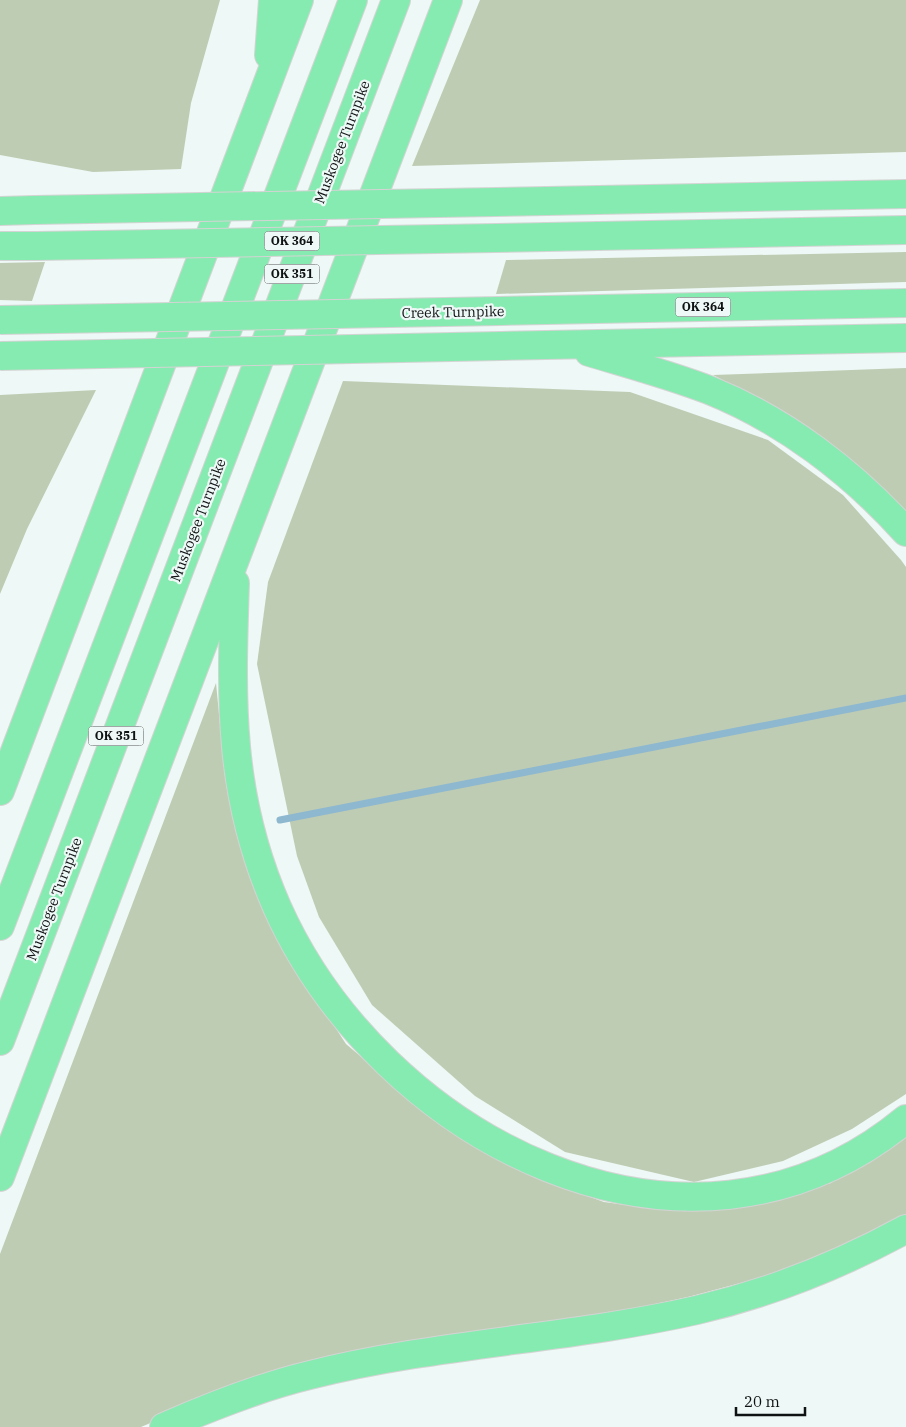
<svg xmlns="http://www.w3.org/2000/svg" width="906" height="1427" viewBox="0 0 906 1427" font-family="'IBM Plex Serif',serif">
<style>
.grass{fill:#bfccb4}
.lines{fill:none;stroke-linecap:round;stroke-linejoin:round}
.stream{stroke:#8eb8cf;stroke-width:7}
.highway-casing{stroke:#d4d4d4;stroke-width:30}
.highway{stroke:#86ebb0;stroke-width:28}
.highway-bridge-casing{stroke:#d4d4d4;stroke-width:30;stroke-linecap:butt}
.highway-bridge{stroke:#86ebb0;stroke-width:28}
.labels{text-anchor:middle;stroke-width:4.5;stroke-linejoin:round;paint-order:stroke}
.shield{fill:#eef8f6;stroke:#525756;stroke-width:1}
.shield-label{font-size:12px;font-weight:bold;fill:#0f1212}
.street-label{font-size:14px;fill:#0f1212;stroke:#eef8f6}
</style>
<rect width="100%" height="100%" fill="#eef8f6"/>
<g class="grass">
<polygon points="0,0 220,0 191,103 181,169 93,172 0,155"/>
<polygon points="480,0 906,0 906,152 412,166"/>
<polygon points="906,252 906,282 496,294 506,260"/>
<polygon points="45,262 32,301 0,300 0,263"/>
<polygon points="906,368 906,515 849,458 740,389 713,375"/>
<polygon points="343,381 630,392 768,440 843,495 901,560 906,567 906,1094 852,1129 783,1161 694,1182 565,1152 475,1096 372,1005 319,917 297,856 257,664 268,582"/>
<polygon points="96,390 27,529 0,594 0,395"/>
<polygon points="216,683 225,776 247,857 277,938 346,1044 445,1128 531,1176 604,1202 663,1210 776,1199 831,1183 906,1131 906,1214 800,1267 688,1297 605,1315 263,1375 141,1427 0,1427 0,1254"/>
</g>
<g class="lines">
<polyline class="stream" points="280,820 906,698"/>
<defs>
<g id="highway">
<polyline points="269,55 273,0"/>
<polyline points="547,201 906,194"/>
<polyline points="0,211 35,210"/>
<polyline points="547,237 906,230"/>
<polyline points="0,246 37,246"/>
<polyline points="500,311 906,303"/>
<polyline points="501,346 906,338"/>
<path d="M589,352C629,364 670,375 709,390C784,420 852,472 906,532"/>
<path d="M235,583C231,701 228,796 277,907C380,1138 687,1300 906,1119"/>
<polyline points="0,791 299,0"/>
<polyline points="0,926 353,0"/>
<polyline points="0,1041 396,0"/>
<polyline points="0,1177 448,0"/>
<path d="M164,1427C212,1406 260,1387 310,1375C437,1343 570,1339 697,1310C770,1293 840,1265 906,1229"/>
</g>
</defs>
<use href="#highway" class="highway-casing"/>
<use href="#highway" class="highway"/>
<defs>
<g id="highway-bridge">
<polyline points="35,210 547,201"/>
<polyline points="37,246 547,237"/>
<polyline points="0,320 500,311"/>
<polyline points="0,356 501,346"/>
</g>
</defs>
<use href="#highway-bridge" class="highway-bridge-casing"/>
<use href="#highway-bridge" class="highway-bridge"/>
</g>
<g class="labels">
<g class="shield">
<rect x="264.5" y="231.5" width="55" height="19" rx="4"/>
<rect x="264.5" y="264.5" width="55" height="19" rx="4"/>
<rect x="675.5" y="297.5" width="55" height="19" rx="4"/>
<rect x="88.5" y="726.5" width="55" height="19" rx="4"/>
</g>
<g class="shield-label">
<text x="292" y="245">OK 364</text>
<text x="292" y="278">OK 351</text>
<text x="703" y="311">OK 364</text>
<text x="116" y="740">OK 351</text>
</g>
<g class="street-label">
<text transform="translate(342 142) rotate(-69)" y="5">Muskogee Turnpike</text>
<text transform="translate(453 312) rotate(-1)" y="5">Creek Turnpike</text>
<text transform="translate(198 520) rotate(-69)" y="5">Muskogee Turnpike</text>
<text transform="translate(54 899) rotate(-69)" y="5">Muskogee Turnpike</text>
</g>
</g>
<path d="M736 1407v8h69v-8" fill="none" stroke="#0f1212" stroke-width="2.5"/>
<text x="744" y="1407" font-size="15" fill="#0f1212" stroke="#eef8f6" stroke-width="4" paint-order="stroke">20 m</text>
</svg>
